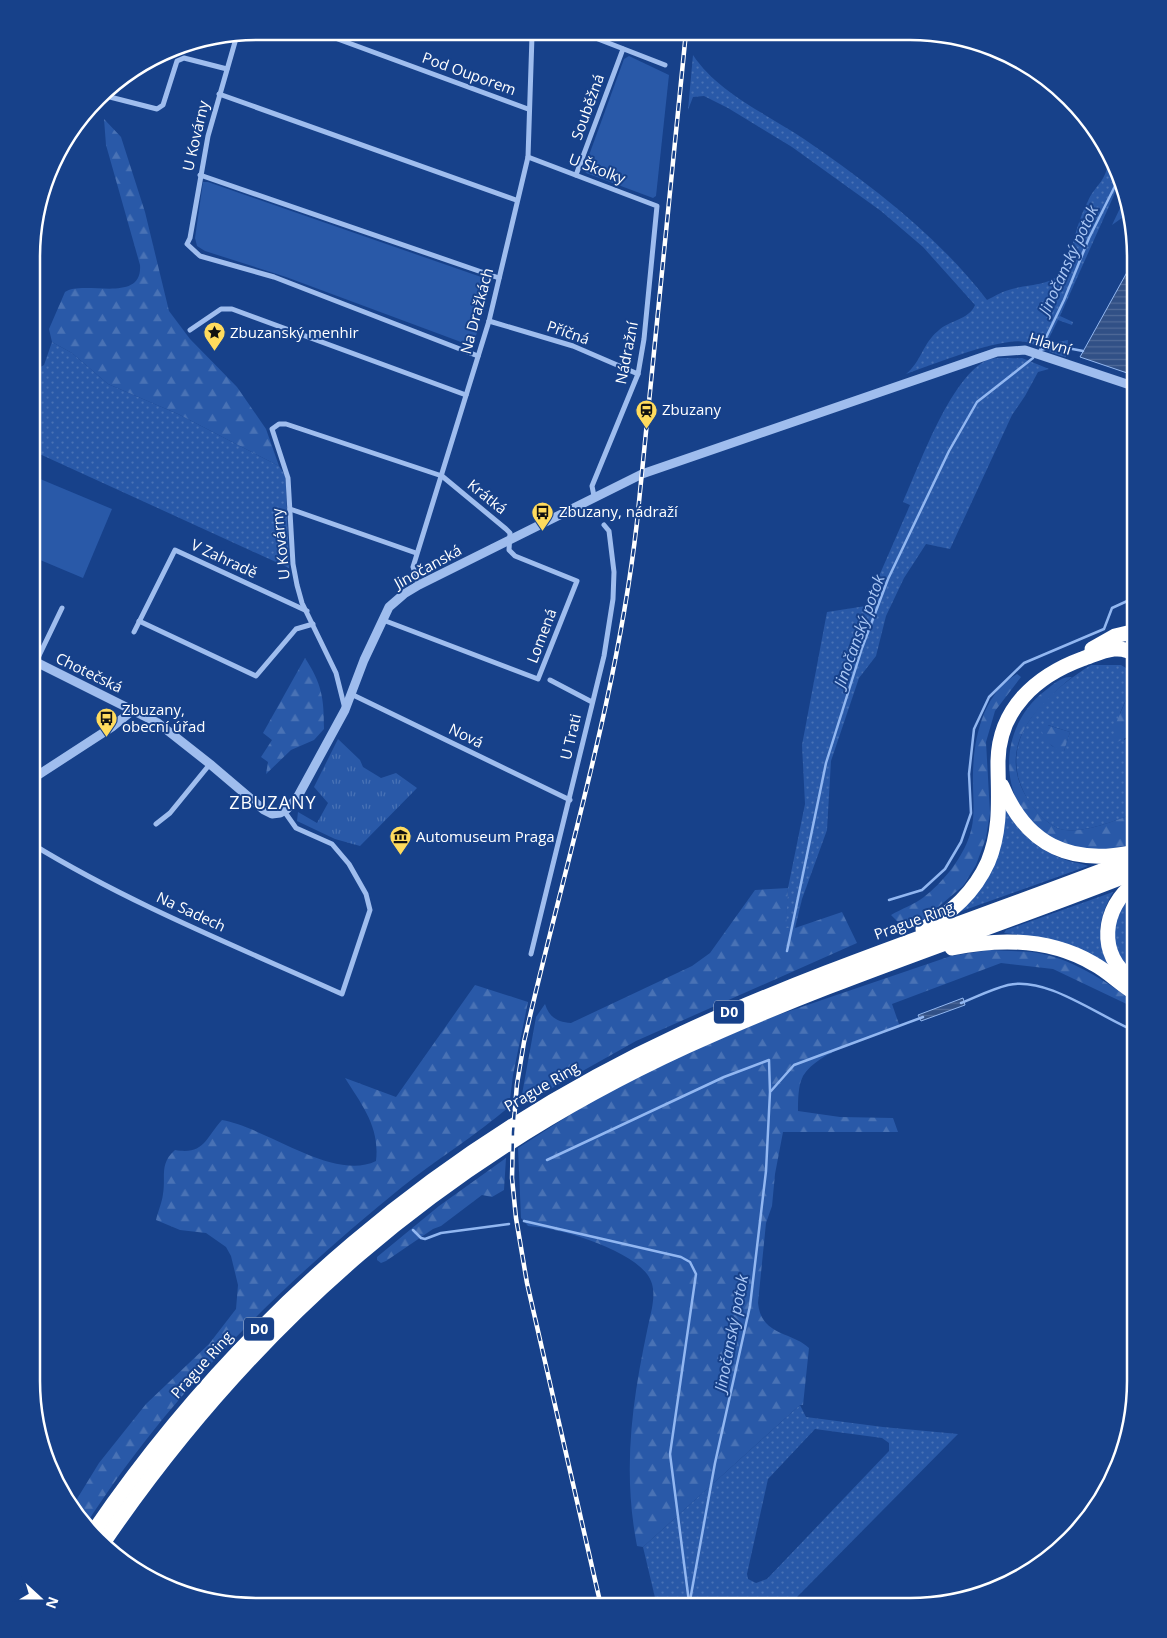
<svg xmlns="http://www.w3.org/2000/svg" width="1167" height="1638" viewBox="0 0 1167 1638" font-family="'Open Sans',sans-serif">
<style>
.grass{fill:url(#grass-dots);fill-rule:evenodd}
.forest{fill:url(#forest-firs)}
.park{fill:url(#park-tufts)}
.garden{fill:#2959a8}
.water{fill:url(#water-rules);stroke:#92b7f1}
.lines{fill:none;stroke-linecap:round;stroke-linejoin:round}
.stream{stroke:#92b7f1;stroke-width:2.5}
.minor{stroke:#9fbdee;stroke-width:5}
.tertiary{stroke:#9fbdee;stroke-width:9}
.motorway{stroke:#fff;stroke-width:15}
.rail-casing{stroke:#fff;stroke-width:4.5}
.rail{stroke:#17418a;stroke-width:2.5;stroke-dasharray:8;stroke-linecap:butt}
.labels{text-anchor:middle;stroke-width:4;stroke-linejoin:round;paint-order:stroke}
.shield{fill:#17418a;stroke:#b9c6dc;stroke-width:1}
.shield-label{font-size:14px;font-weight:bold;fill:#fff}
.street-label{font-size:15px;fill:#fff;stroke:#17418a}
.poi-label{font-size:15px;fill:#fff;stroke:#17418a;text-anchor:start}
.water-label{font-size:16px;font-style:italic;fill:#abc8f6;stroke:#17418a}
.quarter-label{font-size:18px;letter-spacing:1px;fill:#fff;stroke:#17418a}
.rim{fill:none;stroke:#fff;stroke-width:2.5}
</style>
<defs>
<pattern id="grass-dots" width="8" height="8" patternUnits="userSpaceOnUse" patternTransform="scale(1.25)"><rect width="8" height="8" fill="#2959a8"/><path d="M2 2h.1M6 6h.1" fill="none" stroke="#4972b5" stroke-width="1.8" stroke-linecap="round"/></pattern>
<pattern id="forest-firs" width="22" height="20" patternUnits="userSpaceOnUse" patternTransform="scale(1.25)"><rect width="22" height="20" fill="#2959a8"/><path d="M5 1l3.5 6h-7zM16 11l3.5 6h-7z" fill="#4972b5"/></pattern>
<pattern id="park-tufts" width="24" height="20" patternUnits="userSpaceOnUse" patternTransform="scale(1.25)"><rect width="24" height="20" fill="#2959a8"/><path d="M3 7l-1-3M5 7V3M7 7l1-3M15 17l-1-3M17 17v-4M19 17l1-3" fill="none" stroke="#4972b5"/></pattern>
<pattern id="water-rules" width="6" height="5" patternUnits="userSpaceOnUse" patternTransform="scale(1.25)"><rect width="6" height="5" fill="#315086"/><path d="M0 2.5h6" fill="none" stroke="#506a98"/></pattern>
</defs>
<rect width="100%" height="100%" fill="#17418a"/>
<g class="grass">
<path d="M693,55C718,93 767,114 804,139C871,185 938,236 987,300C995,296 1003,291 1012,289C1033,283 1051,287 1066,268C1073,245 1077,222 1088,201C1094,187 1108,179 1107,163C1106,146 1086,131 1079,117L1113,158L1119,184L1060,316L1073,322L1072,325L1058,320L1048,340L1054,343L1068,340L1066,357C1052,354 1040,346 1026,342C1003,336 931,365 906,374C921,362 923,343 938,331C949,320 969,320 975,305L923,247L881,211L792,147L728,108L704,96L693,97L688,110Z"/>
<polygon points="52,342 72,353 108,384 178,414 279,466 285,475 286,486 289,568 33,451 33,371 44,365"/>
<path d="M1022,358L1049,369L1038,372L1025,396L1012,415L950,549L926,544L904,578L886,616L876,656L859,678L831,761L827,830L802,899L795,928H785L788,888L805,804L802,745L827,612L866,606L910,505L903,502C920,464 949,381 985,361C994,356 1012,359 1022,358Z"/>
<path d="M1091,665H1121L1136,674V687L1133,684L1120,713L1124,740L1136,733L1135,813C1117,820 1085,833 1065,830C1052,829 1037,813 1030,803C991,743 1043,695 1091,665ZM1048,725L1070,732L1064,751L1052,746L1045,737Z"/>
<path d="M1005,808C1018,833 1039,851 1066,860C1073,863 1082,863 1088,866L959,912Z"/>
<polygon points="1135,889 1135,976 1117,955 1113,927 1116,913"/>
<path d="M1113,892C1099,916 1095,939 1108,964L1029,936L1004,933L1006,930Z"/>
<path d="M800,1405L806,1417L883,1427L958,1434L796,1598L782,1606H657L643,1547ZM815,1429L882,1438L889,1443V1451L767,1579L756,1583L748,1579L747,1574L768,1479Z"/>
</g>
<g class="forest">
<path d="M104,119L121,137L145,212L169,311L190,339L237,387L266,429L279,466L178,414L108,384L72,353L52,342L49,329L65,292C83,279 143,305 140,265L106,145Z"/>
<path d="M305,658C322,684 324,698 324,729L314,740L291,750L266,774L268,762L261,757L272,740L263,733Z"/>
<path d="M1017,674L1021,677L995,711L986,742L990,813L986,838L976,865L963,886L924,919L912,926L901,925L891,915C901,909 915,904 924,897C942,883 960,861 968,840C976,820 973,803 973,783C972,745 981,694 1017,674Z"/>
<path d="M1072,677C1031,711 993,752 1032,805C1039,815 1053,829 1065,830C1085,833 1117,820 1135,813V843C1110,851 1083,853 1058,841C996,813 994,728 1046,690C1053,684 1062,676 1072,677Z"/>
<polygon points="1127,682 1136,687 1136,733 1115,743 1113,740 1116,723 1126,700 1125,687"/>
<path d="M1044,724L1070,732L1064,751C1053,750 1041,737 1041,726Z"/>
<path d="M788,888L786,928H795L842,912L857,943L636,1041L538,1096L521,1100L536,1017L545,1004C549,1017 557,1022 571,1023L692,966L710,953L755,890Z"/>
<path d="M990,950C1004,951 1018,951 1032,952C1071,957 1104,981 1135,1002V1008L1053,969L1001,963L892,1004L900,1027C873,1036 818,1051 803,1076C798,1085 798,1101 798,1111L840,1117L893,1118L898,1132H783L775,1174L772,1206L766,1223L758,1303C761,1336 793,1332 809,1348L803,1405H800L643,1547L637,1546C621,1463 634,1389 652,1308C654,1296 655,1285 647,1274C628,1249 558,1227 528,1226L521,1218L518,1148L626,1079L772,1017L951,956Z"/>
<path d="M475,985L528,1002L513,1075L509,1107C475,1136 437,1159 402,1187C281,1285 169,1394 85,1526L72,1507L99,1463L146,1404L209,1344L236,1309L238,1285L231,1256L226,1247L206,1233L180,1230L156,1220C158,1211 162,1203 163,1194C166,1176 159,1164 175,1150C204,1155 205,1139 222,1120C265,1127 334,1182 376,1161C380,1127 362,1105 345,1078L396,1097Z"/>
<polygon points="506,1158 504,1190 492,1197 482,1195 441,1226 433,1229 386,1261 381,1263 377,1260 377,1257 439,1206"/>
</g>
<g class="park">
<polygon points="1123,202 1126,215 1112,225"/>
<polygon points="338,739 360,760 363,767 381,778 396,773 417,788 360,846 335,839 297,821 298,812 317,823 328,803 314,787"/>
</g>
<g class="garden">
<polygon points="629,56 669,75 656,196 653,198 586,173 584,169 624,59"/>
<polygon points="203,182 208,182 487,279 489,283 474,344 469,345 286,277 205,251 197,246 195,238"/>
<polygon points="33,476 112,509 83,578 33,557"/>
</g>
<g class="water">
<polygon points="1136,256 1136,376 1080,357"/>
<polygon points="963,998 965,1005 921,1021 918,1015"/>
</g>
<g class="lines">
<g class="stream">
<polyline points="1062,347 1083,351"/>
<polyline points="1040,350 1064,300 1089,238 1118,180"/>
<polyline points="1040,350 1054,347"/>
<polyline points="889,900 922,890 945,869 961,842 971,813 969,774 974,729 989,697 1024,663 1104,629 1112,608 1136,597"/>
<polyline points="787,951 826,763 862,648 888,579 949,451 977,402 1033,358"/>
<path d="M961,1003C976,997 992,989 1008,985C1047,976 1098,1016 1135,1031"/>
<polyline points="771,1091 794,1065 923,1017"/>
<polyline points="547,1160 724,1077 769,1060 770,1092 766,1171 750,1306 715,1463 689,1606"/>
<polyline points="524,1221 681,1257 690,1262 696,1274 670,1454 689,1602"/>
<polyline points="413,1230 421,1238 425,1239 441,1233 509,1224"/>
</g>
<g class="minor">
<polyline points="316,31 528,109"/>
<polyline points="519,32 532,36 533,32"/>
<polyline points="580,32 665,65"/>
<polyline points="237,35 208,136 190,238 187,244 200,256 274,277 478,356"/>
<polyline points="219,94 516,200"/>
<polyline points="102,95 157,109 163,105 177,61 184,58 227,69"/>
<polyline points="528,157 657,206 644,339 638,374 592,486 594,496"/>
<polyline points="200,175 499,278"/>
<polyline points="576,175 623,49"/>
<polyline points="489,321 573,346 638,374"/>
<polyline points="190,330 221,309 232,309 466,395"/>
<polyline points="290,509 416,553"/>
<polyline points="419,585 413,567 489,321 528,157 532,36"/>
<polyline points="139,621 256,676 296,629 313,624"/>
<polyline points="134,632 175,550 307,611"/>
<polyline points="36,662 62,608"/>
<polyline points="550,680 592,702"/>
<polyline points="351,694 570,800"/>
<polyline points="345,709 336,673 302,603 297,585 293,564 288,478 272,429 279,424 286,424 442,476 506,529 510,533 509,550 515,556 577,581 538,679 383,620"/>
<polyline points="156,824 170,813 210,764"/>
<path d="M32,844C130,904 238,947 342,994L370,910L366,894L349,864L332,844L296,828L284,811"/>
<polyline points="531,954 604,656 613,599 614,572 609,531 604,525"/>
</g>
<g class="tertiary">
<polyline points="32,660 158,723 210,764 264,810 272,814 280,813 287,809 297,798 345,710 364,660 389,607 404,594 419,585 642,474 997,352 1025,350 1136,387"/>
<polyline points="32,779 112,727 133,710"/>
</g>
<g class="motorway">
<polyline points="1092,649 1115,636 1136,631"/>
<path d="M1002,786C1026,844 1069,865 1130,853"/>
<path d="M923,929C952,912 974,893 988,862C1002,828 998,796 998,761C999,709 1036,676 1082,659C1100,653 1118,642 1136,655"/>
<path d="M952,948C1000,938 1050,938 1094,964C1109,972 1121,985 1135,993"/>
<path d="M1133,980C1096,956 1102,907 1135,883"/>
<path d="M92,1534C241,1315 443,1144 683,1033C830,965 985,917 1135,858"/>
<path d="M103,1543C254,1322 443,1158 687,1046C833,979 986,931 1135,872"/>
</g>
<defs>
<path id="rail" d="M601,1606L527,1283L516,1218L512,1178L513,1132L517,1084L524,1042C563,870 617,699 637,522L686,32"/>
</defs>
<use href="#rail" class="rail-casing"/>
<use href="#rail" class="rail"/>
</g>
<defs>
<symbol id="sight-pin" viewBox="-11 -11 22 30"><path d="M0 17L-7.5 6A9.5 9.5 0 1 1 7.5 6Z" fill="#ffdb5d" stroke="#17418a"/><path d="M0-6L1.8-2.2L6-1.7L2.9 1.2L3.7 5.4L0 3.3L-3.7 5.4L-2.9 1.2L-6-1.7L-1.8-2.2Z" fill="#111"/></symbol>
<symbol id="station-pin" viewBox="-11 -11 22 30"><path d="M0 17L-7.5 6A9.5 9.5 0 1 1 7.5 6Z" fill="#ffdb5d" stroke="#17418a"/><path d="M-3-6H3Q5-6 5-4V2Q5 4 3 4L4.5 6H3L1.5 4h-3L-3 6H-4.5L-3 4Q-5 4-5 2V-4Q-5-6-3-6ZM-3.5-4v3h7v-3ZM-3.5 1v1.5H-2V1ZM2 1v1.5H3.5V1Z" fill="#111"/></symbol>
<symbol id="bus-pin" viewBox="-11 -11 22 30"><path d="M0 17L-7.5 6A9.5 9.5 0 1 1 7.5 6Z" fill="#ffdb5d" stroke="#17418a"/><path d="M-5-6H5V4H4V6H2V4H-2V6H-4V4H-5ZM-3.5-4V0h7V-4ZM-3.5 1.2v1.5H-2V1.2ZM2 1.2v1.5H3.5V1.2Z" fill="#111"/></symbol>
<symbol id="museum-pin" viewBox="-11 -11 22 30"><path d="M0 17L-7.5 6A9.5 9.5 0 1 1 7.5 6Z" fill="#ffdb5d" stroke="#17418a"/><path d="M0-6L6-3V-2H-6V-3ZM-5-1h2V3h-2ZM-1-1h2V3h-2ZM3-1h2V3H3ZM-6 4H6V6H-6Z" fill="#111"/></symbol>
</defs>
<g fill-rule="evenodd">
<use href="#sight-pin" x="202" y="320" width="25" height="34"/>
<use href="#station-pin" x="634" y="398" width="25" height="34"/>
<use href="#bus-pin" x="530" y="500" width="25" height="34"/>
<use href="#bus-pin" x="94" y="706" width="25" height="34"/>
<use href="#museum-pin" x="388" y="824" width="25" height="34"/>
</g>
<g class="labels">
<g class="shield">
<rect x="714" y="1000.5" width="30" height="23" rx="4"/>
<rect x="244" y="1317.5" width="30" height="23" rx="4"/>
</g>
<g class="shield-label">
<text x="729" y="1017">D0</text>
<text x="259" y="1334">D0</text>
</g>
<g class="street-label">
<text transform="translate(469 74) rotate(20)" y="5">Pod Ouporem</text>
<text transform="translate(588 107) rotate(-70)" y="5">Souběžná</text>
<text transform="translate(196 136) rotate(-77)" y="5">U Kovárny</text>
<text transform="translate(597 169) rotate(21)" y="5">U Školky</text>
<text transform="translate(477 311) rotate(-75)" y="5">Na Dražkách</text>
<text transform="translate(568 333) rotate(19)" y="5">Příčná</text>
<text transform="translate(1050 344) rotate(17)" y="5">Hlavní</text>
<text transform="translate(627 353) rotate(-79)" y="5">Nádražní</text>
<text transform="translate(487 497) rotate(39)" y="5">Krátká</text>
<text transform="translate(281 544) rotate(-96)" y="5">U Kovárny</text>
<text transform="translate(224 559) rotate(25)" y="5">V Zahradě</text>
<text transform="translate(428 567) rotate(-29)" y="5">Jinočanská</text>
<text transform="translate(542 636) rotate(-69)" y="5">Lomená</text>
<text transform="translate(89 673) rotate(26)" y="5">Chotečská</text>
<text transform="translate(466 736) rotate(26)" y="5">Nová</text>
<text transform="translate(571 737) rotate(-77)" y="5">U Trati</text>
<text transform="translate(191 912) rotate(25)" y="5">Na Sadech</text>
<text transform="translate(914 921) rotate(-20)" y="5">Prague Ring</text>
<text transform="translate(542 1087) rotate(-30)" y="5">Prague Ring</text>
<text transform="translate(202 1365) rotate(-48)" y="5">Prague Ring</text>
</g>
<g class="poi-label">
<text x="230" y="338">Zbuzanský menhir</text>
<text x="662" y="415">Zbuzany</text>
<text x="559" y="517">Zbuzany, nádraží</text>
<text x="122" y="715">Zbuzany,<tspan x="122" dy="17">obecní úřad</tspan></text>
<text x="416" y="842">Automuseum Praga</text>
</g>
<g class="water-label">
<text transform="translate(1068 260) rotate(-65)" y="6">Jinočanský potok</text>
<text transform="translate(859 631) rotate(-70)" y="6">Jinočanský potok</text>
<text transform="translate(731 1333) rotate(-79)" y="6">Jinočanský potok</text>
</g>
<g class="quarter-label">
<text x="273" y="809">ZBUZANY</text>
</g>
</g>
<path d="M0 0H1167V1638H0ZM257 40H910A217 217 0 0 1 1127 257V1381A217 217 0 0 1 910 1598H257A217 217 0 0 1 40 1381V257A217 217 0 0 1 257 40Z" fill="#17418a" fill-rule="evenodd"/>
<path class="rim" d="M257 40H910A217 217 0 0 1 1127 257V1381A217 217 0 0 1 910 1598H257A217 217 0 0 1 40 1381V257A217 217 0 0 1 257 40Z"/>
<g transform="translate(40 1598) rotate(111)" stroke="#17418a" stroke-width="4" paint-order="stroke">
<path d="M0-4L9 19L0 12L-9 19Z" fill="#ffffff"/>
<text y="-8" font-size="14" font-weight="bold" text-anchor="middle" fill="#ffffff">N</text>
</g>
</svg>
